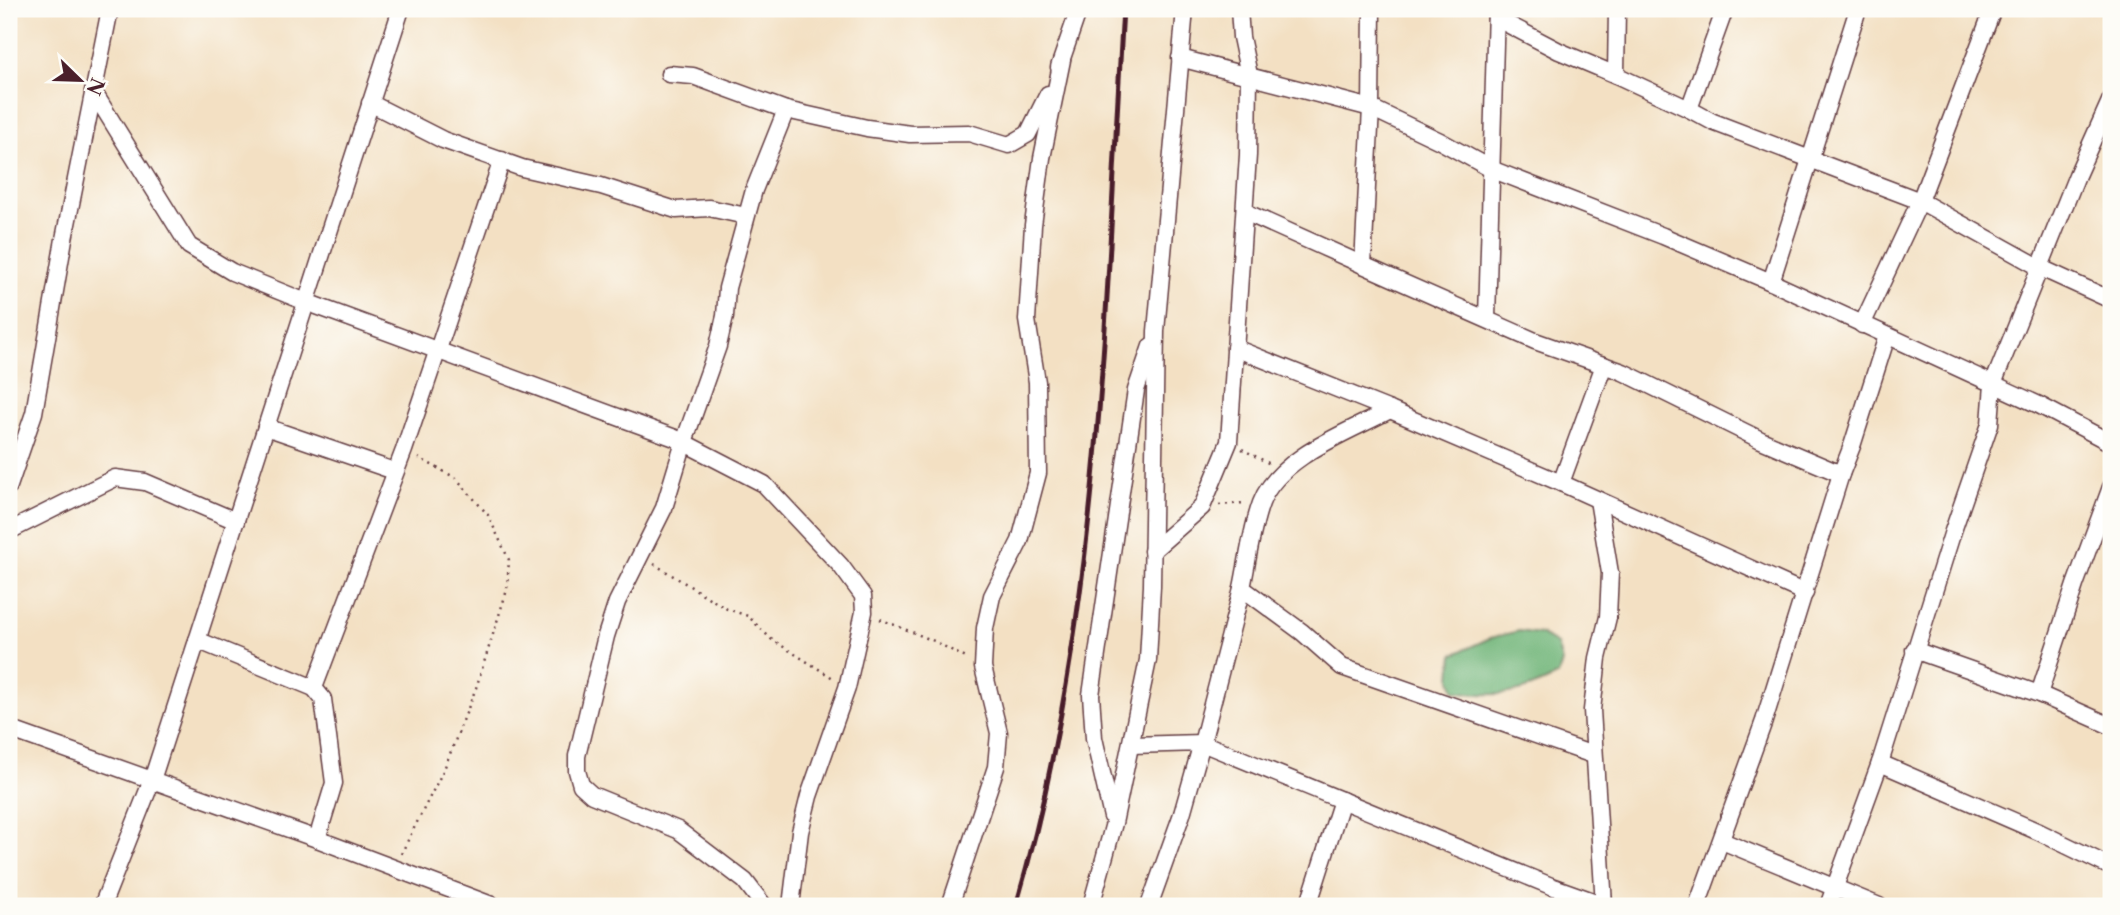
<svg xmlns="http://www.w3.org/2000/svg" width="2120" height="915" viewBox="0 0 2120 915" font-family="'Libre Caslon Text',serif">
<style>
.forest{fill:#72b67a;stroke:#5e6a52;stroke-width:2}
.lines{fill:none;stroke-linecap:round;stroke-linejoin:round}
.street-casing{stroke:#633c42;stroke-width:19}
.path{stroke:#633c42;stroke-width:2.5;stroke-dasharray:2 5;stroke-linecap:butt}
.street{stroke:#fff;stroke-width:16}
.rail{stroke:#4a1f2b;stroke-width:5}
</style>
<rect width="100%" height="100%" fill="#fdfcf7"/>
<filter id="ink" filterUnits="userSpaceOnUse"><feTurbulence type="fractalNoise" baseFrequency=".0143" numOctaves="2"/><feDisplacementMap in="SourceGraphic" scale="14" xChannelSelector="R" yChannelSelector="G"/><feConvolveMatrix kernelMatrix="1 2 1 2 8 2 1 2 1" color-interpolation-filters="sRGB"/></filter>
<filter id="wash" filterUnits="userSpaceOnUse"><feTurbulence type="fractalNoise" baseFrequency=".00686" numOctaves="4" result="noise"/><feDisplacementMap in="SourceGraphic" scale="28" xChannelSelector="R" yChannelSelector="G"/><feGaussianBlur stdDeviation="1.57" result="paint"/><feColorMatrix in="noise" values="0 0 0 0 0 0 0 0 0 0 0 0 0 0 0 0 0 1.4 0 .05"/><feComposite in="paint" operator="in"/></filter>
<g filter="url(#wash)">
<rect width="100%" height="100%" fill="#f3e0c3"/>
<path class="forest" d="M1519,631L1540,634L1557,644L1562,662L1558,675C1521,695 1496,698 1455,691L1451,679L1453,655L1490,638Z"/>
</g>
<g filter="url(#ink)">
<g class="lines">
<defs>
<g id="street">
<polyline points="1617,9 1616,75 1689,109 1725,9"/>
<polyline points="1993,9 1920,201 2041,268 2111,300"/>
<polyline points="1496,18 1559,51 1616,75"/>
<polyline points="1180,58 1371,108 1440,141 1491,169 1663,236 1771,282 2039,405 2111,443"/>
<polyline points="1059,67 1079,9"/>
<polyline points="669,74 693,76 786,110 867,128 910,134 969,133 1009,145 1028,134 1048,94"/>
<polyline points="93,91 189,246 232,272 306,302 675,438 764,484 841,566 863,596 864,612 847,688 809,796 800,832 791,906"/>
<polyline points="370,103 443,140 522,168 601,186 676,210 709,208 746,216"/>
<polyline points="1689,109 1713,122 1920,201 1862,325"/>
<polyline points="1245,212 1363,265 1371,108 1372,9"/>
<polyline points="1363,265 1535,341 1623,372 1761,440 1841,474 1852,446 1887,336"/>
<polyline points="1771,282 1858,9"/>
<polyline points="1487,318 1496,9"/>
<path d="M1235,348L1390,410C1349,432 1278,457 1261,503C1251,530 1248,560 1242,588L1302,632L1342,667L1593,755"/>
<polyline points="1390,410 1561,483 1805,593"/>
<polyline points="266,427 394,471"/>
<polyline points="1561,483 1604,365"/>
<polyline points="9,486 34,413 64,239 110,9"/>
<polyline points="1598,500 1610,573 1608,617 1598,658 1592,710 1604,905"/>
<polyline points="9,531 115,478 145,482 236,521"/>
<polyline points="1152,551 1202,507 1229,442 1248,155 1249,75 1241,37 1239,9"/>
<polyline points="1242,588 1202,743 1551,886 1607,906"/>
<polyline points="197,640 314,688 323,699 334,783 317,839"/>
<polyline points="1914,650 2039,694 2111,726"/>
<polyline points="314,688 404,450 502,160"/>
<polyline points="2039,694 2075,585 2111,487"/>
<polyline points="9,729 317,839 494,906"/>
<polyline points="1131,745 1202,743 1182,814 1149,906"/>
<polyline points="1880,763 2039,832 2111,867"/>
<polyline points="1112,817 1094,738 1091,695 1136,390 1151,346"/>
<polyline points="1722,841 1879,906"/>
<polyline points="102,906 152,780 401,9"/>
<polyline points="764,906 745,881 678,830 592,795 581,785 577,771 577,756 606,636 617,602 664,508 684,442 718,346 725,316 727,288 754,190 786,110"/>
<polyline points="950,906 996,767 999,733 983,667 985,628 992,596 1020,541 1038,473 1037,382 1027,320 1033,225 1042,158 1062,60"/>
<polyline points="1091,906 1114,823 1148,660 1152,586 1156,331 1185,9"/>
<polyline points="1308,906 1342,800"/>
<polyline points="1697,906 1764,721 1841,474"/>
<polyline points="1828,906 1880,763 1953,531 1990,424 1993,384 2077,175 2111,99"/>
</g>
</defs>
<use href="#street" class="street-casing"/>
<g class="path">
<polyline points="1200,11 1225,10"/>
<polyline points="1242,449 1270,464"/>
<polyline points="1219,505 1244,503"/>
<polyline points="654,564 727,609 748,616 771,639 833,678"/>
<polyline points="880,619 934,641 966,658"/>
<polyline points="401,854 444,769 476,688 507,590 509,560 488,515 456,478 419,458"/>
</g>
<use href="#street" class="street"/>
<path class="rail" d="M1016,906C1101,616 1105,309 1123,9"/>
</g>
</g>
<rect width="2120" height="915" fill="none" stroke="#fdfcf7" stroke-width="35"/>
<g transform="translate(80 80) rotate(113)" stroke="#fdfcf7" stroke-width="5" paint-order="stroke">
<path d="M0-5L12 26L0 18L-12 26Z" fill="#4a1f2b"/>
<text y="-10" font-size="19" font-weight="bold" text-anchor="middle" fill="#4a1f2b">N</text>
</g>
</svg>
